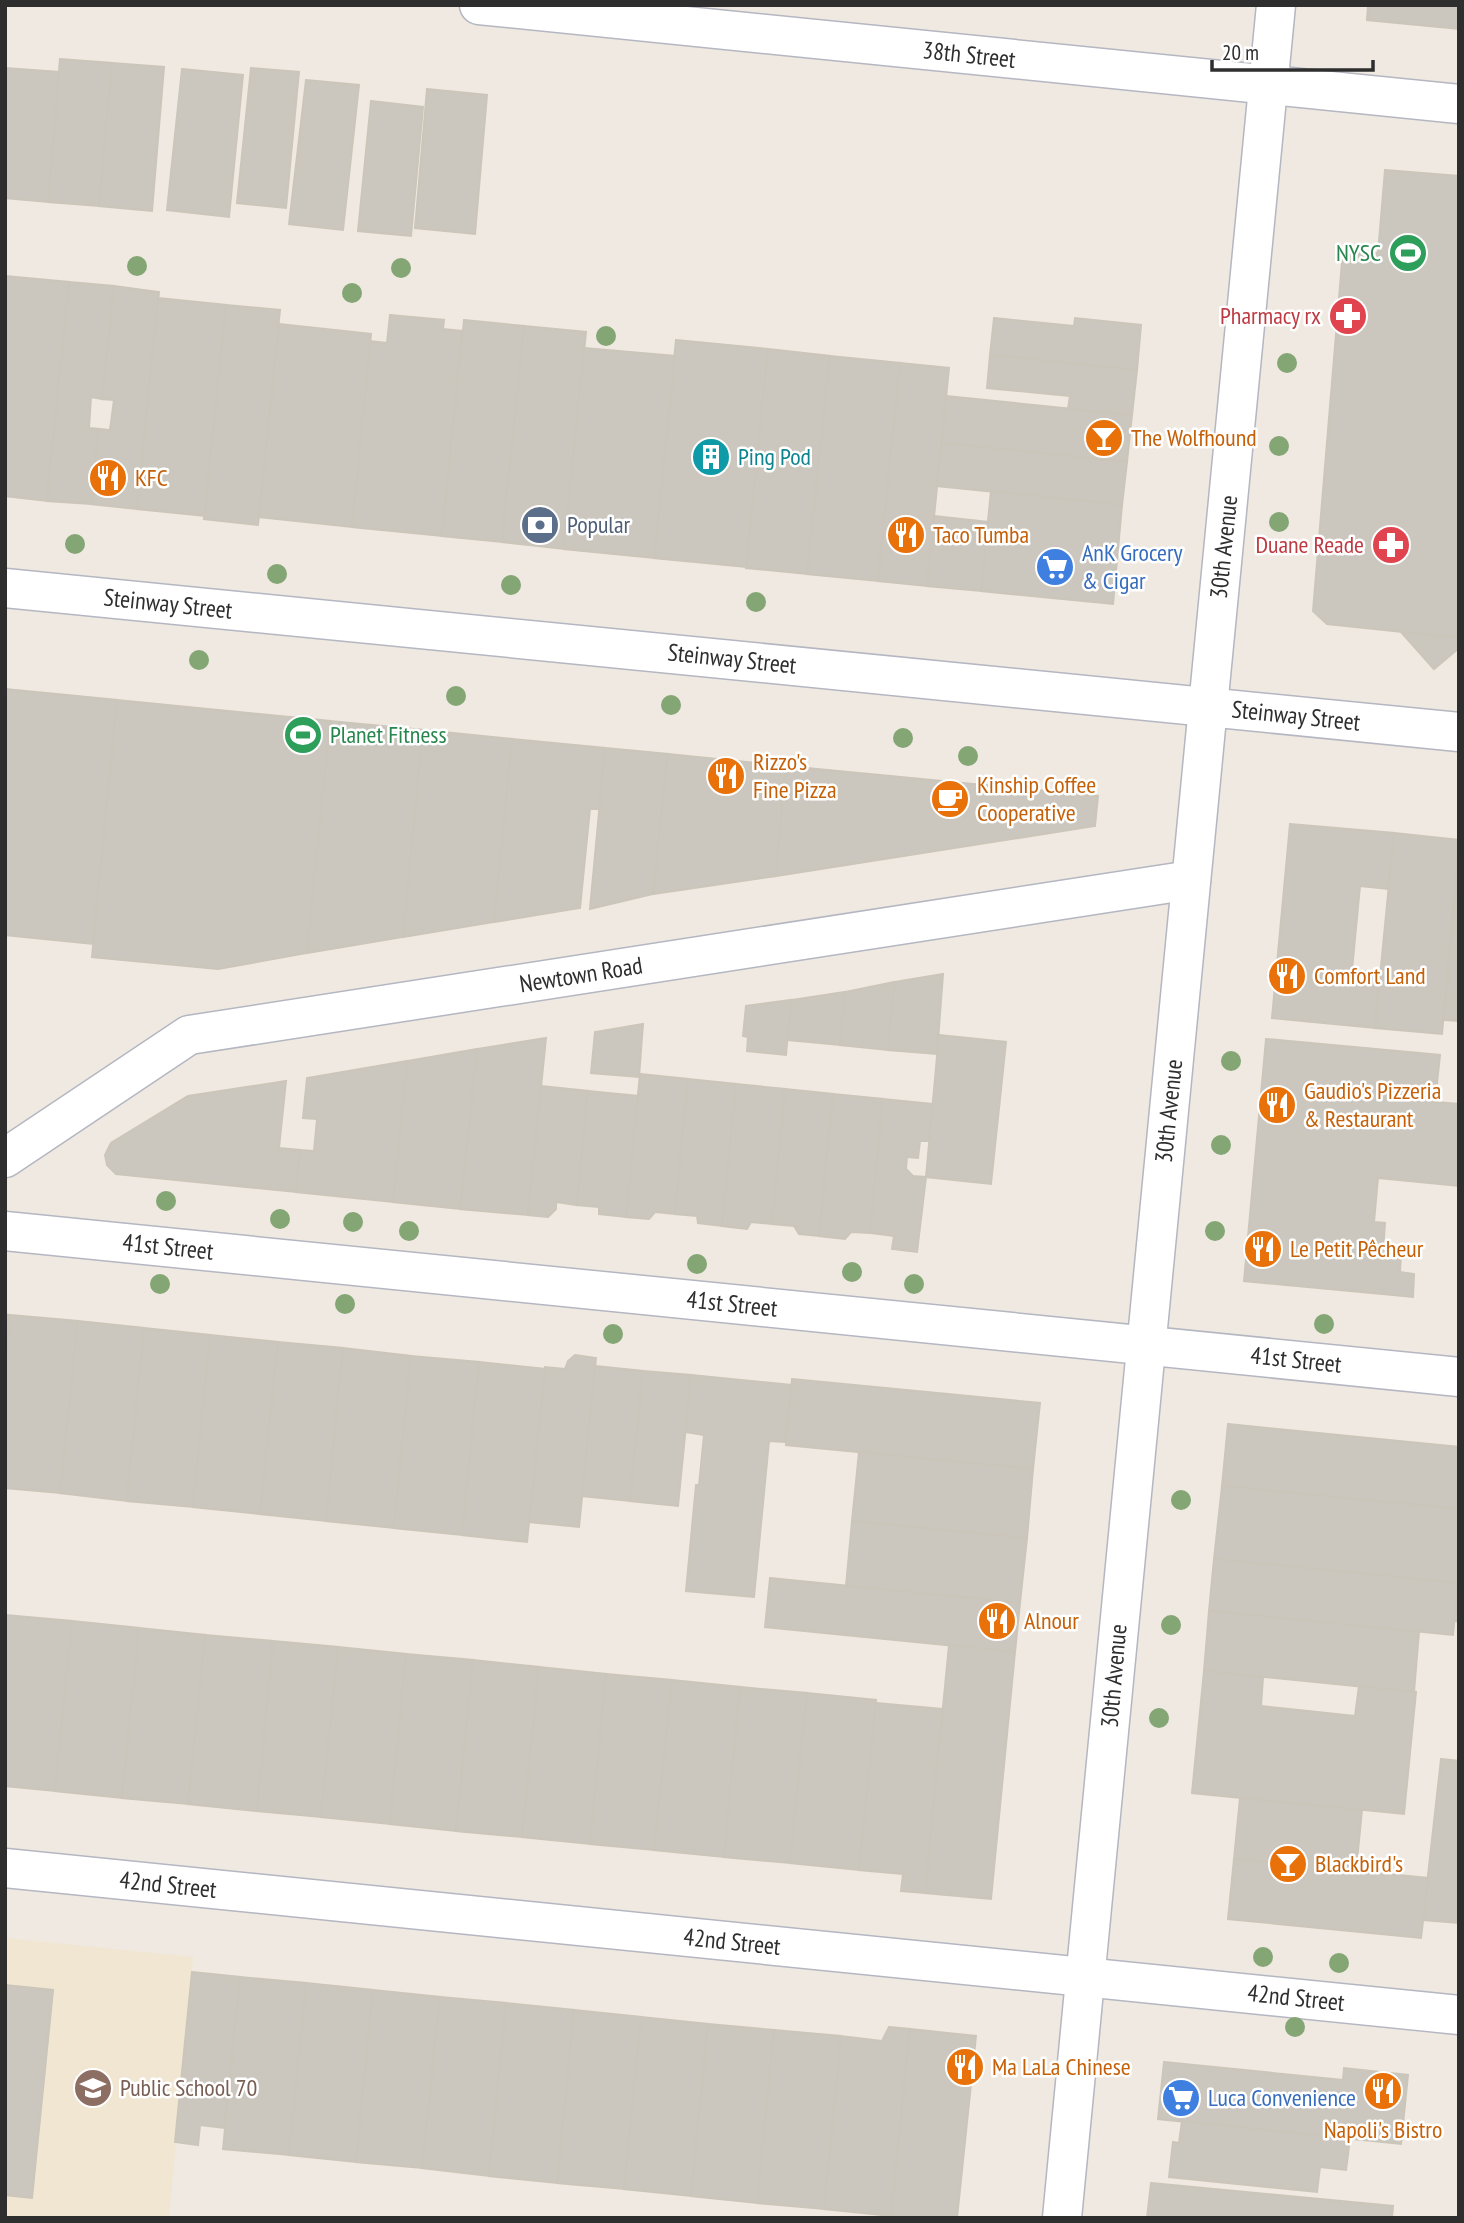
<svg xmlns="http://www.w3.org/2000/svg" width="1464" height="2223" viewBox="0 0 1464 2223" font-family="'PT Sans Narrow',sans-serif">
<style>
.education{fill:#f0e6d1}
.building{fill:#cbc7bf;stroke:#cbc5ba;stroke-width:2}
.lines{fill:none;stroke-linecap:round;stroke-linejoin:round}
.street-casing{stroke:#b4b7c1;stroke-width:41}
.secondary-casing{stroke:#b4b7c1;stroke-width:41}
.street{stroke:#fff;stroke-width:38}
.secondary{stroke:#fff;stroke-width:38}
.tree{fill:#84a574}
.labels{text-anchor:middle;stroke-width:5;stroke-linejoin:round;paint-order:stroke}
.street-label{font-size:24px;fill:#2e2e2e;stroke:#fff}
.leisure-label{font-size:24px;fill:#27864d;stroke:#fff;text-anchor:end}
.health-label{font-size:24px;fill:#be3a42;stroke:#fff;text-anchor:end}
.food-label{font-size:24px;fill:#c56008;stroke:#fff;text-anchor:start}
.culture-label{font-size:24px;fill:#0d838f;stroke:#fff;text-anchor:start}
.service-label{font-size:24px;fill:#4e5e75;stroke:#fff;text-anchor:start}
.shop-label{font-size:24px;fill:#366cbe;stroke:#fff;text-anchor:start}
.education-label{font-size:24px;fill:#785e54;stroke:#fff;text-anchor:start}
</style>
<rect width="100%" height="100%" fill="#efe9e1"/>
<polygon class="education" points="5,1938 193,1957 169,2218 5,2218"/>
<g class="building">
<polygon points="1368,5 1459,5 1459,29 1367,20"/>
<polygon points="60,59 112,63 99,206 48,202"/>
<polygon points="112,63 164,67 152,211 99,206"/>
<polygon points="5,68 59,72 48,202 5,198"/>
<polygon points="251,68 299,72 286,208 237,203"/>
<polygon points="182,69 243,75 229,217 167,210"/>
<polygon points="306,80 359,85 343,230 289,224"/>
<polygon points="427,89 487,95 475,234 415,228"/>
<polygon points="371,101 423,107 411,236 358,231"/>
<polygon points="1385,170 1459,176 1459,638 1327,624 1313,611 1343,250 1378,253"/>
<polygon points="5,276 69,282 47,501 5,496"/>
<polygon points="69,282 114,286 102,399 91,397 89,428 99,429 91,504 47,501"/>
<polygon points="114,286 159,292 137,509 91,504 99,429 110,430 114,400 102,399"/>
<polygon points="158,298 226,305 205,516 137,509"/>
<polygon points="226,305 280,310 258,525 204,519"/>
<polygon points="390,315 444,320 443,329 462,331 442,536 352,527 370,341 387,343"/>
<polygon points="994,318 1074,326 1075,318 1141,325 1137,370 990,355"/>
<polygon points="464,320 524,326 502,542 442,536"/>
<polygon points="279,324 371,334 352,527 259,517"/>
<polygon points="524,326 586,332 564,549 502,542"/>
<polygon points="676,340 768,349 746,567 654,558"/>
<polygon points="584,348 675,356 654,558 564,549"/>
<polygon points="768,349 830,356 807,574 746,568"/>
<polygon points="990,355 1137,370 1132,415 1068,409 1070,396 987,388"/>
<polygon points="830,356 900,363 878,581 807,574"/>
<polygon points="900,363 949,368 927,586 878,581"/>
<polygon points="946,396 1132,415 1127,462 942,443"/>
<polygon points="942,443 1127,462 1122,505 937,486"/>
<polygon points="991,491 1122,505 1113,604 981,591"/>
<polygon points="934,516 988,522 981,591 927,586"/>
<polygon points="1401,632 1459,638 1459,648 1434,669"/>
<polygon points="5,689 117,700 93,944 5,935"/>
<polygon points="117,700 330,721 307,953 218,969 92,957"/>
<polygon points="330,721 423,730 403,937 307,953"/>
<polygon points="423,730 512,739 494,922 403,937"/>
<polygon points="512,739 605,748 599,809 590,809 580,908 494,922"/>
<polygon points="605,748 668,754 653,894 590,909"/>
<polygon points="668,754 786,766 776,876 653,894"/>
<polygon points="786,766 1098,796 1095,826 776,876"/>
<polygon points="1290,824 1394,833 1388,889 1360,886 1352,970 1380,973 1375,1028 1272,1018"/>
<polygon points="1394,833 1459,840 1442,1034 1375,1028"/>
<polygon points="1459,856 1459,1021 1444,1020"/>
<polygon points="943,974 937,1054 888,1050 894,982"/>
<polygon points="894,982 888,1050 840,1045 845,992"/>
<polygon points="845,992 840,1045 788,1040 791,1000"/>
<polygon points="791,1000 786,1055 747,1051 748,1037 743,1036 746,1006"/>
<polygon points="643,1024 639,1077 591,1073 595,1032"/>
<polygon points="939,1035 1006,1042 991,1184 926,1177"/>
<polygon points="546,1038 528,1215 460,1209 477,1049"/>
<polygon points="1266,1039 1440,1055 1435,1102 1459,1104 1459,1186 1378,1178 1374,1222 1385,1223 1383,1251 1401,1253 1400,1272 1414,1274 1413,1297 1244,1281"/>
<polygon points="477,1049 460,1209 393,1202 407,1061"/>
<polygon points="407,1061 393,1202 296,1192 300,1150 314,1151 317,1119 303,1118 307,1078"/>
<polygon points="640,1074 688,1079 675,1214 655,1212 649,1219 626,1217"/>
<polygon points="688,1079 736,1084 722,1226 698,1223 697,1216 675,1214"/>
<polygon points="286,1081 279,1148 300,1150 296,1192 116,1174 107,1165 105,1155 111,1143 188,1096"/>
<polygon points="736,1084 785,1089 772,1224 751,1222 747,1229 722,1226"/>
<polygon points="541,1086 588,1091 577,1205 556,1202 556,1209 548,1217 528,1215"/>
<polygon points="785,1089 833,1094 819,1236 799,1234 794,1226 772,1224"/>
<polygon points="588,1091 638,1096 626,1217 599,1214 599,1207 577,1205"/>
<polygon points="833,1094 883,1099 870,1233 851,1232 845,1239 819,1236"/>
<polygon points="883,1099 932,1104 929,1141 920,1141 918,1158 907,1157 906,1169 913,1176 926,1177 917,1252 892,1249 894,1236 870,1233"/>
<polygon points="5,1314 10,1315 5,1361"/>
<polygon points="10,1315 78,1321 60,1493 5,1488 5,1361"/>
<polygon points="78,1321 144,1328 127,1501 60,1493"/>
<polygon points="144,1328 210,1335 193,1507 127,1501"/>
<polygon points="210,1335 278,1342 260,1514 193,1507"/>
<polygon points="278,1342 343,1348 326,1521 260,1514"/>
<polygon points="343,1348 411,1356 394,1528 326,1521"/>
<polygon points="575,1355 596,1358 579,1527 529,1522 545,1367 565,1369 568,1361"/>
<polygon points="411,1356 479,1362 462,1535 394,1528"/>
<polygon points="479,1362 545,1369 527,1542 462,1535"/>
<polygon points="595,1366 643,1371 630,1501 582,1496"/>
<polygon points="643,1371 691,1375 678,1506 630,1501"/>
<polygon points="691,1375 791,1385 785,1442 769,1441 754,1597 686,1591 696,1485 699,1485 704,1435 685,1432"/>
<polygon points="792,1379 1040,1403 1033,1469 786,1445"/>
<polygon points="1228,1424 1459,1447 1459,1509 1222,1486"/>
<polygon points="859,1452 1033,1469 1027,1538 852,1521"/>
<polygon points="1222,1486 1459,1509 1458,1583 1214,1559"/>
<polygon points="852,1521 1027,1538 1020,1603 846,1586"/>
<polygon points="1214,1559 1458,1583 1453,1635 1209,1611"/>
<polygon points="1459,1575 1459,1622 1455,1621"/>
<polygon points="770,1578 1020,1603 1015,1652 765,1627"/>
<polygon points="1209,1611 1419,1632 1414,1692 1204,1671"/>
<polygon points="5,1615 72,1621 55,1791 5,1786"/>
<polygon points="72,1621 139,1628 122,1798 55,1791"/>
<polygon points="139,1628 205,1635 188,1804 122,1798"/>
<polygon points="205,1635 273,1641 257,1811 188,1804"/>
<polygon points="273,1641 338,1647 321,1817 257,1811"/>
<polygon points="949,1645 1015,1652 991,1899 925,1893"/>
<polygon points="338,1647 406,1654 390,1824 321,1817"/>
<polygon points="406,1654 473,1660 456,1831 390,1824"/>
<polygon points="473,1660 539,1667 522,1837 456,1831"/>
<polygon points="539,1667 606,1674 590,1844 522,1837"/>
<polygon points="1204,1671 1263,1677 1261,1706 1355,1716 1359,1686 1416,1692 1404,1814 1192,1793"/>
<polygon points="606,1674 672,1680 654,1850 590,1844"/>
<polygon points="672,1680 740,1687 724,1857 654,1850"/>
<polygon points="740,1687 807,1693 790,1863 724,1857"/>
<polygon points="807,1693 876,1700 859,1870 790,1863"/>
<polygon points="876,1703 942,1709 925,1893 901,1891 903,1874 859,1870"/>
<polygon points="1441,1759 1459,1761 1459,1923 1423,1920"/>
<polygon points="1240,1798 1362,1810 1356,1871 1234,1859"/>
<polygon points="1234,1859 1428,1878 1421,1938 1228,1919"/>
<polygon points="192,1972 240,1977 224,2128 200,2125 198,2145 175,2142"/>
<polygon points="240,1977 306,1983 289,2155 223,2149"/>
<polygon points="306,1983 373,1990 356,2162 289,2155"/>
<polygon points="5,1985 53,1990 32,2198 5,2195"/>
<polygon points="373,1990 440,1997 422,2168 356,2162"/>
<polygon points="440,1997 506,2003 489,2176 422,2168"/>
<polygon points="506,2003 574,2010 557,2183 489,2176"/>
<polygon points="574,2010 641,2017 624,2189 557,2183"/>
<polygon points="641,2017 708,2024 691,2196 624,2189"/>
<polygon points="708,2024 774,2030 757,2203 691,2196"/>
<polygon points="889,2027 910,2029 891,2216 824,2209 841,2036 882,2041"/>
<polygon points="910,2029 976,2036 957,2218 891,2216"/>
<polygon points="774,2030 841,2036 824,2209 757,2203"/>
<polygon points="1164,2062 1343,2080 1344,2068 1408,2075 1401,2144 1158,2119"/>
<polygon points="1182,2121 1350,2139 1346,2170 1320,2167 1317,2192 1169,2177 1173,2142 1179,2143"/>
<polygon points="1151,2183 1393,2206 1392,2218 1147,2218"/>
</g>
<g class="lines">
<defs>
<g id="street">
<polyline points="479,5 1459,104"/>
<polyline points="5,1158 189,1035 1191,880"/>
<polyline points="5,1231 1459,1377"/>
<polyline points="5,1868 1459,2015"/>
<polyline points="1062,2218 1208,707"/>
</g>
<g id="secondary">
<polyline points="5,588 1459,732"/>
<polyline points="1208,707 1276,5"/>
</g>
</defs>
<use href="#street" class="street-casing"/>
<use href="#secondary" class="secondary-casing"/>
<use href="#street" class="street"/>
<use href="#secondary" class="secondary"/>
</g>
<g class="tree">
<circle cx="137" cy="266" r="10"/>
<circle cx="401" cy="268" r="10"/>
<circle cx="352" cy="293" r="10"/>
<circle cx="606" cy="336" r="10"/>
<circle cx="1287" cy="363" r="10"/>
<circle cx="1279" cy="446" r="10"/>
<circle cx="1279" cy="522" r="10"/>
<circle cx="75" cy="544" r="10"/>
<circle cx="277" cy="574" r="10"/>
<circle cx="511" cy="585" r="10"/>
<circle cx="756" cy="602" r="10"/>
<circle cx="199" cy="660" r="10"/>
<circle cx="456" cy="696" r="10"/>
<circle cx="671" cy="705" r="10"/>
<circle cx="903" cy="738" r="10"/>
<circle cx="968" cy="756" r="10"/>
<circle cx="1231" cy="1061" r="10"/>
<circle cx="1221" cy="1145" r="10"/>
<circle cx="166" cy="1201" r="10"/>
<circle cx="280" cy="1219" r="10"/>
<circle cx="353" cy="1222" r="10"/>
<circle cx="409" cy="1231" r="10"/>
<circle cx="1215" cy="1231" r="10"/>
<circle cx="697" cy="1264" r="10"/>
<circle cx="852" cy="1272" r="10"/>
<circle cx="160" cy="1284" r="10"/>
<circle cx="914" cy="1284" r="10"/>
<circle cx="345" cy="1304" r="10"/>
<circle cx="1324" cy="1324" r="10"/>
<circle cx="613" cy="1334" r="10"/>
<circle cx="1181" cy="1500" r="10"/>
<circle cx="1171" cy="1625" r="10"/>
<circle cx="1159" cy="1718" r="10"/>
<circle cx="1263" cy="1957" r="10"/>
<circle cx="1339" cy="1963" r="10"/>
<circle cx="1295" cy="2027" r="10"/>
</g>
<defs>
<symbol id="stadium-disc" viewBox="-11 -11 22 22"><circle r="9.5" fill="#2e9e5b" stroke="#fff"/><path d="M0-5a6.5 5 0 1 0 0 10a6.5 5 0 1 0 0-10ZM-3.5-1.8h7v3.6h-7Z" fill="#fff"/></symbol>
<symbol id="pharmacy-disc" viewBox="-11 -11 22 22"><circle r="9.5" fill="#e0444e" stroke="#fff"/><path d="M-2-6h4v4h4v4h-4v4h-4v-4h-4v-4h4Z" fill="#fff"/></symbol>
<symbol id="bar-disc" viewBox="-11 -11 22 22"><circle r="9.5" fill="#e8710a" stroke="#fff"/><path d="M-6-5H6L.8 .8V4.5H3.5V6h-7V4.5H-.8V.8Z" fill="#fff"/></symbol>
<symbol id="building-disc" viewBox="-11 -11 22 22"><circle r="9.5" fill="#0f9aa8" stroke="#fff"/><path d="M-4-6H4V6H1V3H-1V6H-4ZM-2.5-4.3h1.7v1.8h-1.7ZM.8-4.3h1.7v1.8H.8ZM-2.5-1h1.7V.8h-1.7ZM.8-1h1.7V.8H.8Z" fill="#fff"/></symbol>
<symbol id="restaurant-disc" viewBox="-11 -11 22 22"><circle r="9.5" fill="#e8710a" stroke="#fff"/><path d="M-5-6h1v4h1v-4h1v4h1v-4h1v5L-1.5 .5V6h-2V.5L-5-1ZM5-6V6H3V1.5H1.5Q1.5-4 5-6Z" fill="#fff"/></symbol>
<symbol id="bank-disc" viewBox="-11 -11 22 22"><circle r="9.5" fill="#5c6f8a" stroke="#fff"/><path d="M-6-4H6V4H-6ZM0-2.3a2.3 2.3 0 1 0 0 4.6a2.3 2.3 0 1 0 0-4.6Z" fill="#fff"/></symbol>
<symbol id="supermarket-disc" viewBox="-11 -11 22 22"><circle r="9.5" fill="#3f7fe0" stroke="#fff"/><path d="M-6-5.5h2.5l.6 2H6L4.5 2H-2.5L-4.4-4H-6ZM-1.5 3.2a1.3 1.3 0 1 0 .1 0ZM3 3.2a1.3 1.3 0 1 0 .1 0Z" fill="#fff"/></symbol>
<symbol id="cafe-disc" viewBox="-11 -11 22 22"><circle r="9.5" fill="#e8710a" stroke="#fff"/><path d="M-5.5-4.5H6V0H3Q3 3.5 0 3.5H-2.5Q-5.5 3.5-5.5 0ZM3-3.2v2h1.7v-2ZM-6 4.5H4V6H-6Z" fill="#fff"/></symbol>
<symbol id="school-disc" viewBox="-11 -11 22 22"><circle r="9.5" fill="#8d6e63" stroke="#fff"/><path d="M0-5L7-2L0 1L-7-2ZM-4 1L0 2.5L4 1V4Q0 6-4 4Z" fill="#fff"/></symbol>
</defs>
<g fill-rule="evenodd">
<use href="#stadium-disc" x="1386" y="231" width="44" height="44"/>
<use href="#pharmacy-disc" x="1326" y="294" width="44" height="44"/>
<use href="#bar-disc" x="1082" y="416" width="44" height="44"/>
<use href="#building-disc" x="689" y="435" width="44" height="44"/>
<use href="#restaurant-disc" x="86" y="456" width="44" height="44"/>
<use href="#bank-disc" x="518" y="503" width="44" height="44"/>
<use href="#restaurant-disc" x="884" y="513" width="44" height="44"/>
<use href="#pharmacy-disc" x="1369" y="523" width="44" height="44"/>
<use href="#supermarket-disc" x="1033" y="545" width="44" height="44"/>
<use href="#stadium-disc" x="281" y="713" width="44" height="44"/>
<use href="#restaurant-disc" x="704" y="754" width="44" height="44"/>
<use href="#cafe-disc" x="928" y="777" width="44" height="44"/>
<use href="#restaurant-disc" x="1265" y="954" width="44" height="44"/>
<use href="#restaurant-disc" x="1255" y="1083" width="44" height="44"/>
<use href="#restaurant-disc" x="1241" y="1227" width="44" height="44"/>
<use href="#restaurant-disc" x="975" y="1599" width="44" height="44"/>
<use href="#bar-disc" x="1266" y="1842" width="44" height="44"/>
<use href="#restaurant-disc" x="943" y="2045" width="44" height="44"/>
<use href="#school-disc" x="71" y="2066" width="44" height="44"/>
<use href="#restaurant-disc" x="1361" y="2069" width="44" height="44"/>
<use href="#supermarket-disc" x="1159" y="2076" width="44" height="44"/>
</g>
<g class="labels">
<g class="street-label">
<text transform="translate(969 55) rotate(6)" y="8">38th Street</text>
<text transform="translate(1224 547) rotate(-84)" y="8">30th Avenue</text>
<text transform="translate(168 604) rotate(6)" y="8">Steinway Street</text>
<text transform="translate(732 659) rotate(6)" y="8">Steinway Street</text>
<text transform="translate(1296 716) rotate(6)" y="8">Steinway Street</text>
<text transform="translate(581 975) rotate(-9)" y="8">Newtown Road</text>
<text transform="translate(1169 1111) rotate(-84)" y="8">30th Avenue</text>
<text transform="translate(168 1247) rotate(6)" y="8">41st Street</text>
<text transform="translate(732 1304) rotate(6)" y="8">41st Street</text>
<text transform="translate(1296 1360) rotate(6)" y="8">41st Street</text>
<text transform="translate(1114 1676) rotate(-85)" y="8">30th Avenue</text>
<text transform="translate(168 1885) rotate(6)" y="8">42nd Street</text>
<text transform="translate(732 1942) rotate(6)" y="8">42nd Street</text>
<text transform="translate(1296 1998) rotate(6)" y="8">42nd Street</text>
</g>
<g class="leisure-label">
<text x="1381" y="261">NYSC</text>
<text x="330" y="743" text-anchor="start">Planet Fitness</text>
</g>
<g class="health-label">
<text x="1321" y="324">Pharmacy rx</text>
<text x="1364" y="553">Duane Reade</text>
</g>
<g class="food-label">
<text x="1131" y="446">The Wolfhound</text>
<text x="135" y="486">KFC</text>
<text x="933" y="543">Taco Tumba</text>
<text x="753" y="770">Rizzo's<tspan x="753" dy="28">Fine Pizza</tspan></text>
<text x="977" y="793">Kinship Coffee<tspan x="977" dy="28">Cooperative</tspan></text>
<text x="1314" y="984">Comfort Land</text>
<text x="1304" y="1099">Gaudio's Pizzeria<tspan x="1304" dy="28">&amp; Restaurant</tspan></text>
<text x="1290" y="1257">Le Petit Pêcheur</text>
<text x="1024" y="1629">Alnour</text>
<text x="1315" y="1872">Blackbird's</text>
<text x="992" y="2075">Ma LaLa Chinese</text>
<text x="1383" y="2138" text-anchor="middle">Napoli's Bistro</text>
</g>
<g class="culture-label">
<text x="738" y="465">Ping Pod</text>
</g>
<g class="service-label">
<text x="567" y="533">Popular</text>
</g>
<g class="shop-label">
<text x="1082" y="561">AnK Grocery<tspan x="1082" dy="28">&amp; Cigar</tspan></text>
<text x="1208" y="2106">Luca Convenience</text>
</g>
<g class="education-label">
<text x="120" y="2096">Public School 70</text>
</g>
</g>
<rect width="1464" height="2223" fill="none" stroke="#2e2e2e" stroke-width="14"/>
<path d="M1212 60v10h161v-10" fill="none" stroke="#2e2e2e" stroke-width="3.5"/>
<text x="1222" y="60" font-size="21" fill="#2e2e2e" stroke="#ffffff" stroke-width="5" paint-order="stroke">20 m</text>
</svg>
